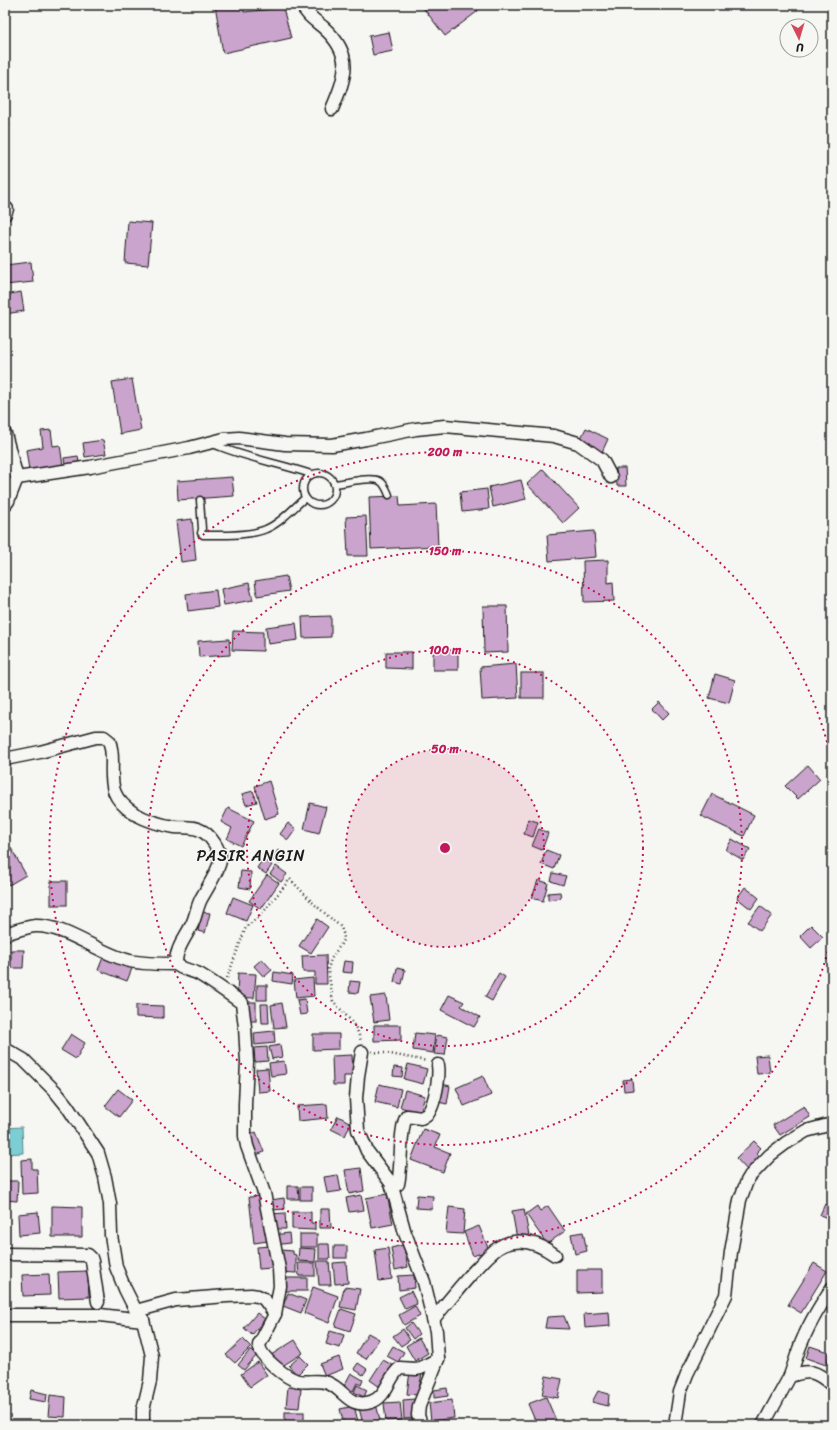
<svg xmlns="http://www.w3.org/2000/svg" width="837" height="1430" viewBox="0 0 837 1430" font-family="Sriracha,sans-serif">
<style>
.water{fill:#7dced4;stroke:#56878a}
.building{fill:#caa4cc;stroke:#1c1c1c}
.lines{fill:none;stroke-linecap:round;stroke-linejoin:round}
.lane-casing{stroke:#1c1c1c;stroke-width:9}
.street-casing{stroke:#1c1c1c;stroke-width:15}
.path{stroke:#1c1c1c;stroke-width:2.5;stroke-dasharray:1 3;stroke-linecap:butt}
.lane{stroke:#f6f6f2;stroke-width:6}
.street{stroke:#f6f6f2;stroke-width:12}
.ring{fill:none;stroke:#c2185b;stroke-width:2;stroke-dasharray:2 4}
.labels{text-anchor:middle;stroke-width:3;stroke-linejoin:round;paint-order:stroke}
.quarter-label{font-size:16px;letter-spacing:1px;fill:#1c1c1c;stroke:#f6f6f2}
.centre{fill:#c2185b;stroke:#f6f6f2;stroke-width:2}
.ring-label{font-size:12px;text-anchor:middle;font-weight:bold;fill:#c2185b;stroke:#f6f6f2;stroke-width:3;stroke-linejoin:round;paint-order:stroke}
</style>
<rect width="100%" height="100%" fill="#f6f6f2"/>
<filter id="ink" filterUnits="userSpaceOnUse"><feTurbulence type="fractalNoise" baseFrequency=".025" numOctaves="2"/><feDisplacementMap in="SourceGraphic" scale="8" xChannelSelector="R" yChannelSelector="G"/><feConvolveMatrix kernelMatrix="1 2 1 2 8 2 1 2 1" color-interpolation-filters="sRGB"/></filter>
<g filter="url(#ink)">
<polygon class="water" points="22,1127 23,1153 5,1154 5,1128"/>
<g class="building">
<polygon points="215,5 243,5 244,12 283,8 291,38 223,53"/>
<polygon points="421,5 474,5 478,11 445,36"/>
<polygon points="389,32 393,51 373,55 369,36"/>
<polygon points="5,96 9,96 7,120 5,120"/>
<polygon points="5,122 10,124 5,142"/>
<polygon points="128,221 152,223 148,265 125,263"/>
<polygon points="31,262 33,282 5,285 5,265"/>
<polygon points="21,292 24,311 5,314 5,295"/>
<polygon points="132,379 141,430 120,434 112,382"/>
<polygon points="586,428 608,439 602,452 579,442"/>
<polygon points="51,430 53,446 60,445 63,466 29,470 26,450 43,447 41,431"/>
<polygon points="103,440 106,454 85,457 83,443"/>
<polygon points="78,456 79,463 65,465 64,458"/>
<polygon points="616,468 625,468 626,486 617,486"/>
<polygon points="543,469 579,508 563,523 527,484"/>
<polygon points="232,477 234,496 178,500 177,481"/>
<polygon points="521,480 526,499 493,507 489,487"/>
<polygon points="487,489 489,509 462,512 460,492"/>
<polygon points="399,496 400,506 436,504 438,546 371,549 369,497"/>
<polygon points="366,516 368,556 348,556 346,517"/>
<polygon points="192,519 196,560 181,562 176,521"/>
<polygon points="594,531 596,557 549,561 547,535"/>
<polygon points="608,560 608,583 613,582 614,601 584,602 583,561"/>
<polygon points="286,576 289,591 257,596 255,581"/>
<polygon points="249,583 253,600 224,605 221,589"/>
<polygon points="216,590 218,607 188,611 186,594"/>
<polygon points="483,606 507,606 508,652 484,653"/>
<polygon points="331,616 331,637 303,638 302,617"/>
<polygon points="296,623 298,640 268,644 266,627"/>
<polygon points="233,631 263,632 263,651 232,650"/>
<polygon points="229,639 230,655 199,657 198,641"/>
<rect x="433" y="650" width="25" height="20"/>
<polygon points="386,652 412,652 412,669 386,668"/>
<polygon points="516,664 518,698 482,700 480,667"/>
<rect x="521" y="673" width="23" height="25"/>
<polygon points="715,674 735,680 729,703 709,698"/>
<polygon points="659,702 669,713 662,720 652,709"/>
<polygon points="808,765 820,779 798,799 785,786"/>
<polygon points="269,781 279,814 265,819 255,786"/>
<polygon points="253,791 257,802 246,805 242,794"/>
<polygon points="712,794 754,815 744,836 701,816"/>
<polygon points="310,803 326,807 319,833 304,829"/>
<polygon points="228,808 254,821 241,846 227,839 232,828 221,822"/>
<polygon points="528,819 538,822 533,837 524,834"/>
<polygon points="288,823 296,829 288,840 280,834"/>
<polygon points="539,829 548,833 542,850 532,846"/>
<polygon points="732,839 750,849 743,860 726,850"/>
<polygon points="11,848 26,875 9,885 5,879 5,851"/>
<polygon points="278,850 286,855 280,864 272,859"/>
<polygon points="546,850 559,855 554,869 541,864"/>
<polygon points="263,859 272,865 266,874 257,868"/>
<polygon points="276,866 287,874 281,882 270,874"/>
<polygon points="241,871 251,872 250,889 239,887"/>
<polygon points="553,873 566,876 563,885 551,881"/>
<polygon points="267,875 279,883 261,909 249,901"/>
<polygon points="538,880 548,883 543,901 532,898"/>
<rect x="51" y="881" width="16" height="24"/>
<polygon points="745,887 759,898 751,909 737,898"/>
<polygon points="560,892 561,898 548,900 548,893"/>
<polygon points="233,897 253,905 246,921 227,913"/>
<polygon points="760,906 772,915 760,931 748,922"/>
<polygon points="202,912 210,913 205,933 198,931"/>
<polygon points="317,919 328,927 311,953 299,946"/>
<polygon points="811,925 823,937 811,948 800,936"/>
<polygon points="11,950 24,950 23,968 11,968"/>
<polygon points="104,955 133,966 127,981 98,970"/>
<polygon points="326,955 327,984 315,984 315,972 303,972 302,956"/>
<polygon points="262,959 272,970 264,977 254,966"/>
<polygon points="344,961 353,962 352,973 342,972"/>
<polygon points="397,968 405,970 402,984 394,982"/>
<polygon points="274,972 293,975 292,984 273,981"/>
<polygon points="238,973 256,974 254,998 237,997"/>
<polygon points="499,973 505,977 492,1001 485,997"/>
<polygon points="313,978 314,996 296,998 294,980"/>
<polygon points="350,981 360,982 358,993 349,992"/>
<rect x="257" y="985" width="10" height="15"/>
<polygon points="386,995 389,1020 374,1022 370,997"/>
<polygon points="449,995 464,1002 461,1006 480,1017 474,1027 441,1010"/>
<polygon points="305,999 307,1014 300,1015 297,1000"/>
<rect x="247" y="1002" width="9" height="19"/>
<polygon points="282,1003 286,1027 274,1028 271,1005"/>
<polygon points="261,1004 268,1004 269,1023 262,1023"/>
<polygon points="136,1005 163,1006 163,1018 136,1017"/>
<polygon points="374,1025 401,1025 401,1040 374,1041"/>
<polygon points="274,1031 275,1043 255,1045 254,1033"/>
<polygon points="415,1033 435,1035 433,1053 413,1050"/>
<polygon points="71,1034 85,1043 76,1059 61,1050"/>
<polygon points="313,1034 339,1034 339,1049 313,1050"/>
<polygon points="437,1035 448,1037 445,1055 434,1054"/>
<polygon points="280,1045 282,1057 272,1059 269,1047"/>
<polygon points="267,1047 268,1061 255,1062 254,1048"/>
<polygon points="352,1055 353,1076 344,1076 344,1085 333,1085 332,1056"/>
<polygon points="768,1055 770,1073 757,1074 755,1056"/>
<polygon points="284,1061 286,1074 271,1076 269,1063"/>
<polygon points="408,1064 427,1069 423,1084 404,1079"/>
<polygon points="394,1067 403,1068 402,1077 393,1076"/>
<polygon points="268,1068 270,1091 258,1092 256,1069"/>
<polygon points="483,1076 491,1095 464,1106 456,1088"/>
<polygon points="632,1079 633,1090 624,1091 623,1080"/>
<polygon points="379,1084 401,1089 397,1107 375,1102"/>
<polygon points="442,1084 450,1086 447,1104 438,1102"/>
<polygon points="118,1089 132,1100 119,1117 105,1106"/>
<polygon points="405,1090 425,1096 420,1113 400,1107"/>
<polygon points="327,1104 328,1118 298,1121 297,1106"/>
<polygon points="804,1106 810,1117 780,1135 773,1125"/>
<polygon points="338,1116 351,1123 345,1136 331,1129"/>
<polygon points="423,1129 440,1135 435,1147 450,1153 443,1172 411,1160"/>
<polygon points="256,1132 264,1152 254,1156 246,1136"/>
<polygon points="754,1141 761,1148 756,1153 762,1158 748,1171 736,1158"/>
<polygon points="32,1159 32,1169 37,1169 38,1193 22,1194 21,1160"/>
<polygon points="361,1168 364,1191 349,1194 345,1170"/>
<polygon points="338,1175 341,1191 327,1193 324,1177"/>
<polygon points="5,1181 18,1181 17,1201 5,1200"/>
<polygon points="287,1186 298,1186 299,1199 287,1199"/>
<rect x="300" y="1187" width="12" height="13"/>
<polygon points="387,1194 393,1224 372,1228 366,1198"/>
<polygon points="361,1195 364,1210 349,1212 346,1198"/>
<polygon points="417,1195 433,1196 432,1209 416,1208"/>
<polygon points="262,1196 268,1241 254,1243 249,1197"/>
<polygon points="284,1198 285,1209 272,1210 271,1200"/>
<polygon points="825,1204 832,1207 832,1215 830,1219 820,1215"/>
<polygon points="52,1206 82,1207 82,1237 52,1237"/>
<polygon points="537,1206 540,1211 548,1206 565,1231 547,1244 526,1214"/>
<polygon points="449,1207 465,1209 463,1234 446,1233"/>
<polygon points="320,1209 330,1209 331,1228 320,1228"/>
<polygon points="524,1209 529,1236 517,1239 512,1211"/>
<polygon points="38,1212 40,1233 19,1235 18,1214"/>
<polygon points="292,1212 311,1212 311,1223 315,1223 315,1230 292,1229"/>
<polygon points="285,1213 286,1229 271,1229 270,1214"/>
<polygon points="479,1226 489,1250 473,1256 464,1232"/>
<polygon points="583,1232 587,1251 575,1254 571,1234"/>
<polygon points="289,1233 290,1243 275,1245 274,1235"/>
<rect x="300" y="1234" width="17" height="13"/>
<polygon points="319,1244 329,1244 330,1259 319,1259"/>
<polygon points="403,1245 408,1267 395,1270 391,1248"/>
<polygon points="271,1246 272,1268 259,1269 257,1247"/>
<rect x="334" y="1246" width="13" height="12"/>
<polygon points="299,1248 316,1249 315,1262 298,1261"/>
<polygon points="388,1248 392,1279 379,1281 375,1250"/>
<polygon points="281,1250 293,1251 293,1254 296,1255 296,1273 280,1272"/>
<polygon points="317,1261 329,1261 331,1285 319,1285"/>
<polygon points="346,1262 348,1283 335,1284 333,1263"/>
<polygon points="298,1263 315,1263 315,1276 299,1276"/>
<polygon points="814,1263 827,1271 801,1313 788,1305"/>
<polygon points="577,1270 602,1270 602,1292 577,1293"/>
<polygon points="88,1271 89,1297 59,1298 58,1272"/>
<polygon points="49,1274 50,1295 23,1296 22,1275"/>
<polygon points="414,1275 415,1288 399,1290 398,1276"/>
<rect x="283" y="1278" width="24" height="13"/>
<polygon points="313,1287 338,1296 329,1323 304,1313"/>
<polygon points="344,1287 360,1289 356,1310 340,1307"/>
<polygon points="411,1291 417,1304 405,1309 399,1297"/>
<polygon points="288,1293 306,1300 301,1313 283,1306"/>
<polygon points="415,1306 420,1316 404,1325 399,1315"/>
<polygon points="341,1309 356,1314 350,1331 335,1326"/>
<polygon points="609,1312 610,1326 585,1328 584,1314"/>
<polygon points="257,1313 265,1319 252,1335 244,1328"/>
<polygon points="564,1316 569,1329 545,1328 547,1317"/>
<polygon points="411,1323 419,1334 413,1339 405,1328"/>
<polygon points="403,1329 410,1340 401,1346 393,1336"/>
<polygon points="330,1331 344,1335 340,1348 326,1344"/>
<polygon points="368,1333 379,1339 366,1359 356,1353"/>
<polygon points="419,1338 428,1353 415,1361 406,1346"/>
<polygon points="243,1339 251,1347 235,1363 226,1355"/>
<polygon points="295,1340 303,1353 279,1368 271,1355"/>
<polygon points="393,1346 404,1352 398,1362 387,1356"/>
<polygon points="810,1346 831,1353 826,1365 806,1358"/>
<polygon points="250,1350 257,1355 244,1370 238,1365"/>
<polygon points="300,1356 308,1364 297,1375 289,1366"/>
<polygon points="339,1357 343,1369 325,1376 320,1364"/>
<polygon points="383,1360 394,1366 380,1387 370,1380"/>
<polygon points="258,1362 267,1375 250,1387 241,1374"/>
<polygon points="358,1363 367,1369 363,1375 354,1369"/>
<polygon points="410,1371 422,1373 418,1395 407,1394"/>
<polygon points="351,1373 363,1380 361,1385 357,1383 353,1391 344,1386"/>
<polygon points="546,1376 562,1379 558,1398 542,1395"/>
<polygon points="357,1385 367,1390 364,1397 354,1392"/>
<polygon points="288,1387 301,1389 299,1408 286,1407"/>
<polygon points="447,1388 448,1396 434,1398 434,1390"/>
<polygon points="31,1390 47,1394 46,1402 29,1399"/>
<polygon points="598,1391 609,1394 608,1406 592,1402"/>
<polygon points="50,1395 66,1397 65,1417 48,1416"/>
<polygon points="546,1397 558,1425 537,1425 528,1404"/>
<polygon points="415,1399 416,1418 404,1419 403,1400"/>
<polygon points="452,1400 454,1418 431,1421 429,1403"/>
<polygon points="400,1402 402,1420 386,1421 384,1403"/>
<polygon points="376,1404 380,1420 363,1424 359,1408"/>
<polygon points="354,1406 359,1425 344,1425 340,1409"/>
<rect x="285" y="1412" width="19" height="9"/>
</g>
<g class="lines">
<defs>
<g id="lane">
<path d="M213,444C245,458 279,463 311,474"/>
<circle cx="319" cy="489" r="16"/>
<path d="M334,484C345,483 371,476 380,481C385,484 387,490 389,495"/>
<path d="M200,500L202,529L201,533L203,535C220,535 251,536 266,529C281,523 293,508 305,498"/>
</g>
<g id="street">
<path d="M302,5C306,15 316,21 324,28C354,55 346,76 332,109"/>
<polyline points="5,214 7,209"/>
<polyline points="5,434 17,478 8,501 5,505"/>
<polyline points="17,478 90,467 189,448 224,439 239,438 285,444 332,445 366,439 416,429 445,426 554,436 578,443 602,460 611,477"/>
<path d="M5,759L40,752L96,737H104L109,741C112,748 112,755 112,762C111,788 112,799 135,814C148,821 161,825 175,827C183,828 192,826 200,830C210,834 221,850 220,861C218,872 206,890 201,899C197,907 196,915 193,922C187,936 175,949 176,964"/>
<path d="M5,934C15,931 25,927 35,926C66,925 99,954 130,961C145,964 160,964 176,964C182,970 191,970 199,974C214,983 228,993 242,1003L245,1027L247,1062L245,1104V1136L247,1146L264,1193L279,1269L280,1286L275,1314"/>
<polyline points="5,1049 24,1060 55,1091 67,1106 98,1153 105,1177 110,1204 111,1235 116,1267 125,1289 136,1311 143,1320 152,1356 150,1381 143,1410 143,1425"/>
<polyline points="362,1052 358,1076 356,1098 358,1130 367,1151 391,1183 405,1233 424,1282 436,1331 438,1359 419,1406 418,1415 421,1425"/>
<path d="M393,1187L398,1184C402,1168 399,1127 407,1116L421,1118C424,1116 427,1115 429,1112C435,1102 440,1076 438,1065"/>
<polyline points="5,1254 88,1255 91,1258 92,1261 98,1302"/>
<path d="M136,1311L176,1300L227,1296L251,1295L258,1296L264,1299L275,1314L259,1345C260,1357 286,1378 298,1381C308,1383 319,1379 328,1383C344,1389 349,1409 371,1402C387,1397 388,1377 400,1368L416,1369L421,1368L438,1359"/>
<polyline points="5,1315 100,1315 143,1320"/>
<path d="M434,1318C448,1302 461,1285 476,1269C484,1261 492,1250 503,1245C521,1237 540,1244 555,1255"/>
<path d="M790,1376C793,1367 796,1358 799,1349C807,1327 819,1307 832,1288"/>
<polyline points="675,1425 680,1392 687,1374 726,1295 731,1252 740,1200 747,1181 750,1176 770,1155 786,1143 806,1131 832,1124"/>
<path d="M763,1425L790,1376C810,1369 816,1371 832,1385"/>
</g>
</defs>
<use href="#lane" class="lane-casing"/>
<use href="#street" class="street-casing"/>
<g class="path">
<polyline points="227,978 246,927 261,915 290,879 314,904 341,927 343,933 344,938 341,944 331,959 328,969 333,1001 352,1022 357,1030 361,1041"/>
<polyline points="372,1052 385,1053 427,1061"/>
</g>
<use href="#lane" class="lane"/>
<use href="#street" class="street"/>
</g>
</g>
<circle cx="445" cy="848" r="99" fill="#c2185b" fill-opacity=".12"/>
<g class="ring">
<circle cx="445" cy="848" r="99"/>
<circle cx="445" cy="848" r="198"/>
<circle cx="445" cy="848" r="297"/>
<path d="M832 934A396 396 0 1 1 832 762"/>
</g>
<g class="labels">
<g class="quarter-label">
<text x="251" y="861">PASIR ANGIN</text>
</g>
</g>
<circle cx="445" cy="848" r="6" class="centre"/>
<g class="ring-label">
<text x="445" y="456">200 m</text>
<text x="445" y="555">150 m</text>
<text x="445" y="654">100 m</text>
<text x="445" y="753">50 m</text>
</g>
<rect width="837" height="1430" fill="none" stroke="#f6f6f2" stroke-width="20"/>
<rect x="10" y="10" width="817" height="1410" fill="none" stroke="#1c1c1c" stroke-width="1.5" filter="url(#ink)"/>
<g transform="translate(799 38) rotate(175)"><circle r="19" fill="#f6f6f2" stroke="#9f9f9c"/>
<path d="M0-3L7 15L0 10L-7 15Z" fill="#d1495b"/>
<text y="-6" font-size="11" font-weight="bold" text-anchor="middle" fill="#1c1c1c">U</text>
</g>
</svg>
